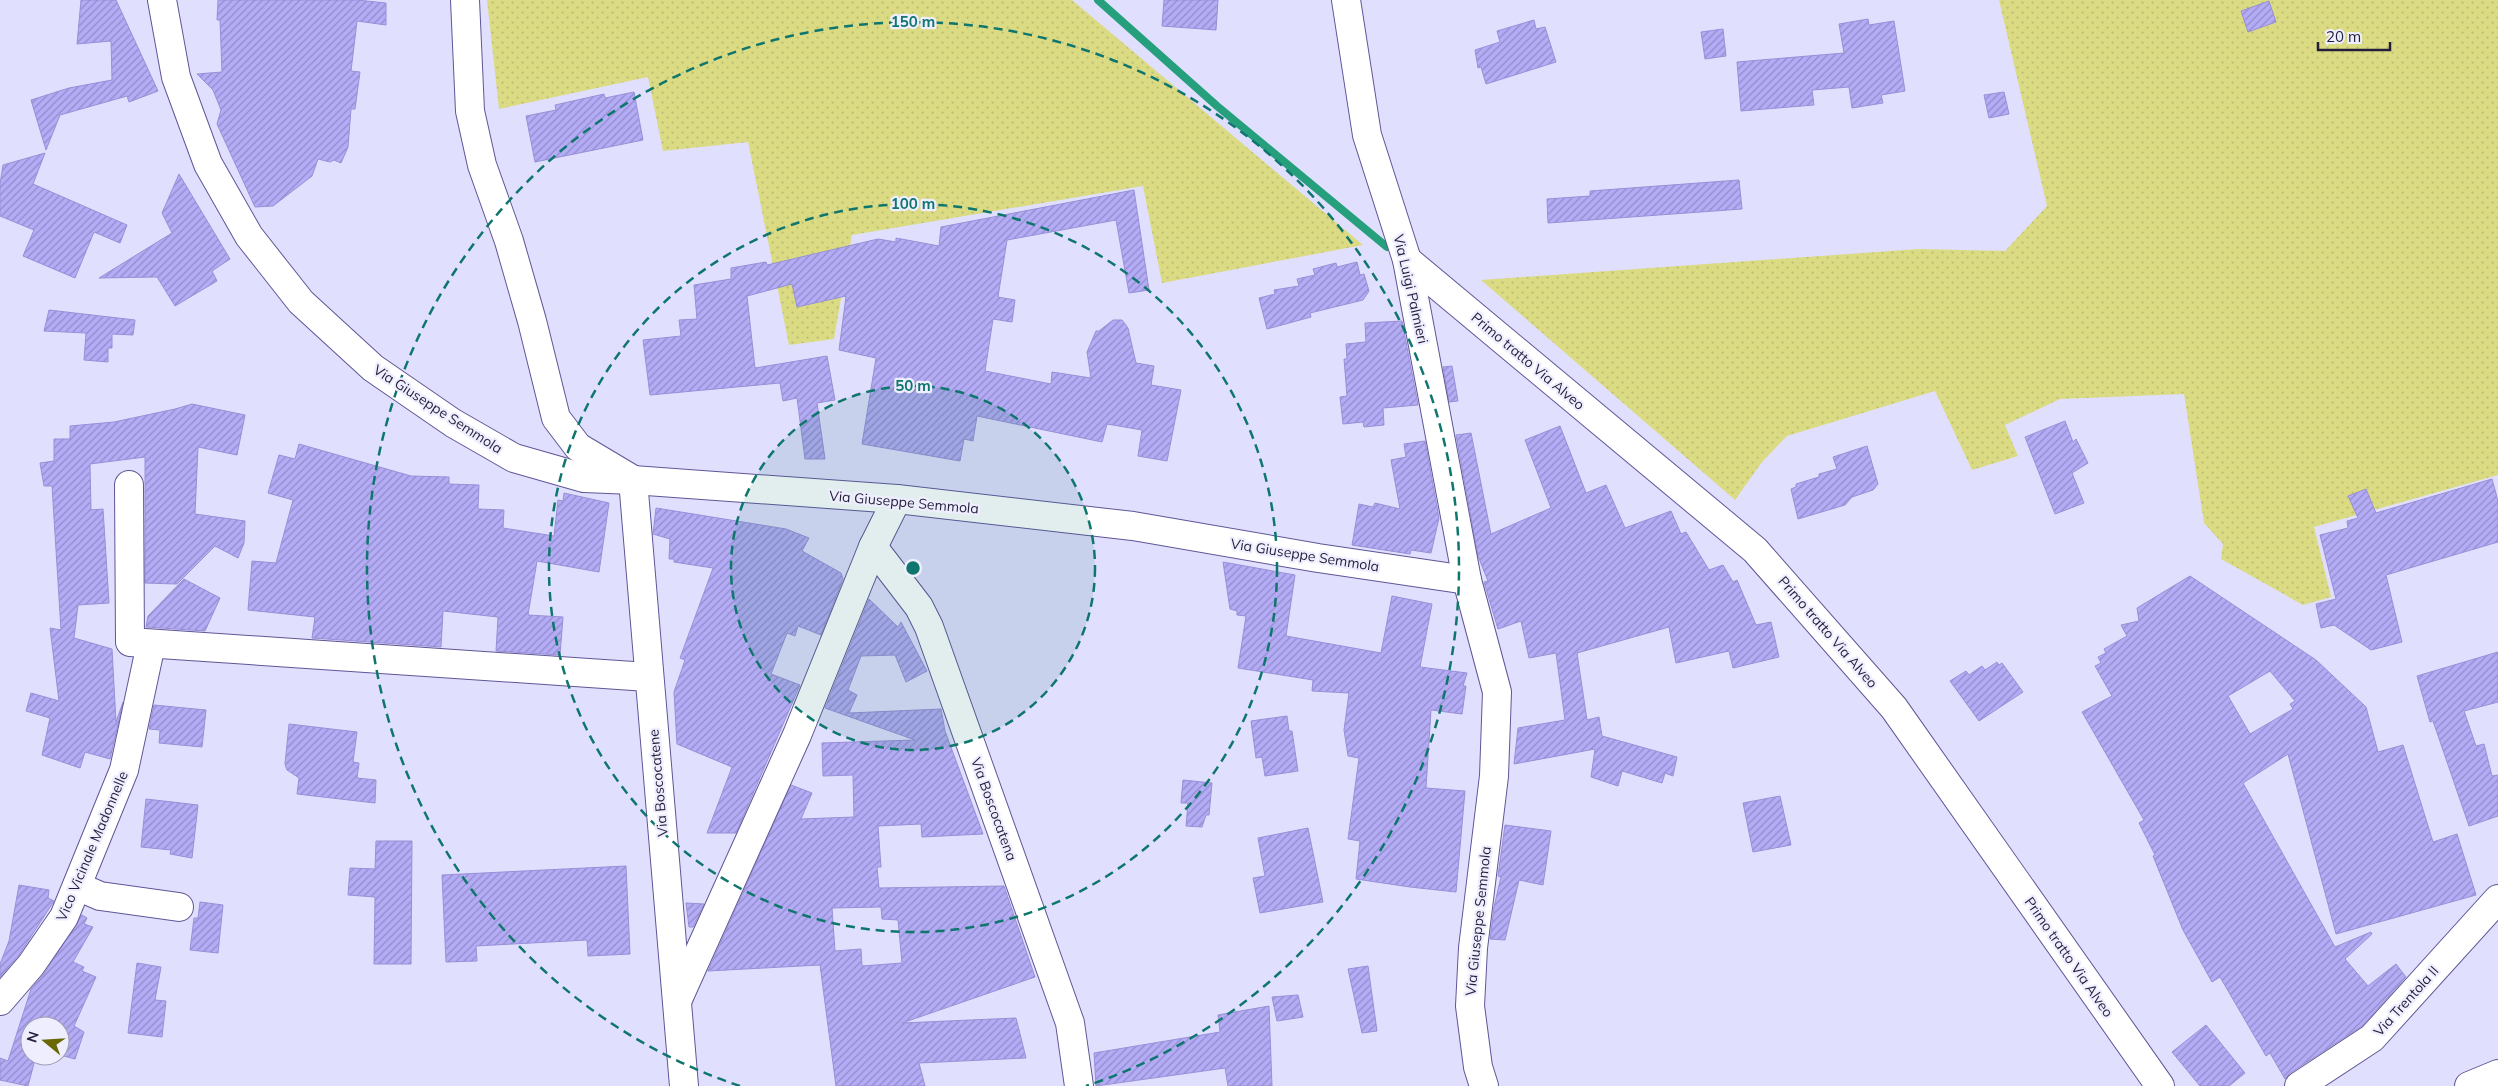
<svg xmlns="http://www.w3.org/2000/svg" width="2498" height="1086" viewBox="0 0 2498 1086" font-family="Mulish,sans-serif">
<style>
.grass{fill:url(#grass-dots)}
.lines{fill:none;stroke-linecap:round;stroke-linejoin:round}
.stream{stroke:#26a07c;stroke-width:8}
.building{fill:url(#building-hatch);stroke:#9890d7;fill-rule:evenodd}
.street-casing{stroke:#5f5697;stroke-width:30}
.secondary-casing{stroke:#5f5697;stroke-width:30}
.highway-casing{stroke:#5f5697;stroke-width:30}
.street{stroke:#fff;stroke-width:28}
.secondary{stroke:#fff;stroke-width:28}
.highway{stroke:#fff;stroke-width:28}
.ring{fill:none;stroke:#0f766e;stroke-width:2.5;stroke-dasharray:9 6}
.labels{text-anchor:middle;stroke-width:4.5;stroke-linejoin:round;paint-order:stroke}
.street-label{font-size:14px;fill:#231f3b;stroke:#efeefe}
.centre{fill:#0f766e;stroke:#efeefe;stroke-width:2.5}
.ring-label{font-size:15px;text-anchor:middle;font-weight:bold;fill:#0f766e;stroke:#efeefe;stroke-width:4.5;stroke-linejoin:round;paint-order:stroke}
</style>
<defs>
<pattern id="grass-dots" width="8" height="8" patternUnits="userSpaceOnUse" patternTransform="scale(1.25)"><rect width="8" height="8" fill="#dbdb83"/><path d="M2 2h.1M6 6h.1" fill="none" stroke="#bcbc72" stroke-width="1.8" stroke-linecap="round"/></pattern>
<pattern id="building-hatch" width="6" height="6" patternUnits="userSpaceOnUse" patternTransform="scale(1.25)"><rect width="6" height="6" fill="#b4acf6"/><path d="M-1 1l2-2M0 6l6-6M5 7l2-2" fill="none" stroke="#928bc8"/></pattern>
</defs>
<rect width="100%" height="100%" fill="#e1dffe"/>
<g class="grass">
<polygon points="487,0 1072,0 1363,245 1162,283 1143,186 852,235 834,339 789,345 748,142 663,151 648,77 499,109"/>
<polygon points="1999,0 2498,0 2498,475 2314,527 2331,597 2303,605 2221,559 2223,544 2204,523 2184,394 2060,399 2005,425 2018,456 1972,470 1935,391 1787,436 1762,462 1735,500 1481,280 1919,249 2005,251 2047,206"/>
</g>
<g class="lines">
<polyline class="stream" points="1098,0 1217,106 1387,247"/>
</g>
<g class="building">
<polygon points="81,0 116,0 158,91 129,102 127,96 60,115 46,150 31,100 69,88 112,80 111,41 77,44"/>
<polygon points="218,0 357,0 386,3 386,25 357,21 351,71 360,72 355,109 351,109 348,147 341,163 334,160 330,162 318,159 312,176 273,206 255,207 217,124 221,110 213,90 197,74 222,72 220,20 217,20"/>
<polygon points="1164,0 1218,0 1216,30 1162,26"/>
<polygon points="2269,1 2276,22 2248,32 2241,11"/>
<polygon points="1868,19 1869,25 1894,21 1905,91 1881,95 1883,103 1852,108 1849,87 1812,90 1814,105 1741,111 1737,62 1844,53 1839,24"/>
<polygon points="1534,20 1536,29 1545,27 1556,62 1486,84 1481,67 1478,68 1475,50 1500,42 1497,31"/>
<polygon points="1723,29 1726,56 1705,59 1701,32"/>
<polygon points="634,92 643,140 535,162 526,116 556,110 555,105 604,94 605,98"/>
<polygon points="2004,92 2009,114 1989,118 1984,95"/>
<polygon points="45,153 33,184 127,225 120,243 94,232 75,278 23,256 34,230 0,216 0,184 3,165"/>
<polygon points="179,174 230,259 212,271 217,281 175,306 157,277 99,278 172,233 162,213"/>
<polygon points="1739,180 1742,209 1548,223 1547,199 1590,196 1590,191"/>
<polygon points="1134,190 1149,290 1129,293 1116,220 1007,240 998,297 1015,300 1012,322 993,319 985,371 1051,384 1052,372 1091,378 1087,352 1096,331 1099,331 1113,320 1122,320 1128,328 1136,363 1154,366 1151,385 1181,390 1167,461 1138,456 1142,430 1107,424 1102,442 977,416 973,441 964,439 960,461 862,444 876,358 839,350 846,296 797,307 792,284 747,296 755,368 827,356 835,400 817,403 825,459 805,459 797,398 783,401 780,383 650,395 643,340 681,336 679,320 697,319 694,285 731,279 731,268 766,262 767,265 878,239 896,242 896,238 939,246 941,227"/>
<polygon points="1357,262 1360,275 1364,274 1369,291 1363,300 1310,313 1311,317 1267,329 1259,298 1275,294 1274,290 1299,286 1297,279 1315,275 1313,269 1336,263 1337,267"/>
<polygon points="49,310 135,320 133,335 112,334 112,348 108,348 108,362 84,360 86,333 44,331"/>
<polygon points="1402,321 1418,405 1383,408 1384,425 1364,427 1363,422 1343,424 1340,397 1347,396 1344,359 1347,359 1346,344 1366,342 1365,323"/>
<polygon points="1452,366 1458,401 1449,402 1443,367"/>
<polygon points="192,404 245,415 237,455 198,447 195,514 245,521 244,543 238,558 215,546 177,584 145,583 145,457 90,464 91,510 103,509 109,603 78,605 74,638 112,649 116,722 123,702 110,759 85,752 80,768 42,755 50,718 26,711 31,693 59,701 50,628 61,630 52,486 44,486 40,463 54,461 54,439 70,439 70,426 114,422 175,409"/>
<polygon points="2065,421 2073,442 2076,439 2088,463 2072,473 2084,503 2055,514 2025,437"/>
<polygon points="1560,426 1586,493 1606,485 1625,528 1671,511 1681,534 1686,532 1709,570 1723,565 1733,582 1737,580 1756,625 1771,622 1779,657 1733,668 1729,651 1676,663 1669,627 1577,653 1587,720 1599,717 1602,736 1677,757 1673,776 1665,773 1662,783 1622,771 1618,786 1591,777 1595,749 1514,764 1518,728 1565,720 1556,653 1529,658 1521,621 1498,629 1484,582 1488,581 1478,556 1456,435 1471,433 1491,534 1551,508 1525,440"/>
<polygon points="1425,441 1439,518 1431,553 1411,550 1410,554 1352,545 1359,504 1373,507 1375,503 1400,509 1391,460 1406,457 1404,444"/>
<polygon points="299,444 411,476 449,477 449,484 479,485 478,509 504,510 503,528 554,536 558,500 563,501 564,493 609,503 599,572 537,561 528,615 563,617 560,655 496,651 498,617 443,611 441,647 312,638 315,617 248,610 252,561 276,563 293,500 268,493 279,455 295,459"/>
<polygon points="1867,446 1878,484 1873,490 1852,497 1845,505 1798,519 1791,489 1796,487 1796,484 1819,477 1819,474 1837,469 1833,457"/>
<polygon points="2492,479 2498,501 2498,542 2386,575 2402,642 2371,650 2334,625 2321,628 2316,604 2336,599 2320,535 2348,528 2347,521 2358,518 2348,496 2366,489 2376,513"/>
<polygon points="656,508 786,529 809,538 802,551 841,573 843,579 821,635 798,626 795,636 787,633 771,674 800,685 736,833 707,833 732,767 677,744 674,692 685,660 680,658 713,568 674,562 674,559 669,559 670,539 653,534"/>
<polygon points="1223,562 1295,575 1286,636 1381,653 1392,596 1432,604 1420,667 1467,673 1463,686 1466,686 1462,714 1431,710 1426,788 1465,791 1456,892 1410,887 1356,879 1360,841 1348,839 1359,758 1348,756 1344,730 1349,693 1312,691 1313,680 1238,668 1246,616 1237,615 1237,611 1230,609"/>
<path d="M2190,576L2316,660L2366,707L2378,752L2403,745L2433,842L2457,834L2476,895L2336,934L2288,754L2243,783L2335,947L2371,932L2372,934L2345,959L2368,986L2396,964L2406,977L2362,1026L2290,1073L2285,1079L2270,1053L2266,1056L2220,977L2212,982L2183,930L2153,856L2155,855L2139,823L2144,820L2082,712L2112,696L2095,666L2101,663L2098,657L2106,653L2104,649L2127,636L2121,625L2139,621L2137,608ZM2270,671L2295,701L2290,704L2293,709L2250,734L2228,696Z"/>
<polygon points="184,579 220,598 205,631 146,627 148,616"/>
<path d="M869,599L898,627L901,622L927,671L906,682L895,655L861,656L848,690L857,695L849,713L941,709L945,731L983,834L922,837L921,824L878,826L881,867H877L879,888L1004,886L1035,977L902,1023L1016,1018L1026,1058L919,1063L925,1086H836L820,965L708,971L791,785L812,793L801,819L854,817L853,775L823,776L822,743L915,740L825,708ZM881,907L882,919L898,920L902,963L862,966L861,949L835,951L832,908Z"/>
<polygon points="2498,652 2498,702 2464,711 2476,746 2484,744 2492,776 2498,775 2498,816 2469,826 2433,721 2430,722 2417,676"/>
<polygon points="1997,662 1999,665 2002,663 2023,692 1979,721 1950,681 1966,671 1969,675 1982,666 1985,670"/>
<polygon points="154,705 206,710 202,747 159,743 160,730 149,729"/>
<polygon points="1287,716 1289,731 1292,731 1298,771 1265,776 1262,757 1256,758 1251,721"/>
<polygon points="289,724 357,732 353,762 359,763 357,778 376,780 375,803 297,794 299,778 287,770 285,764"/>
<polygon points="1183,780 1212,783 1209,815 1206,815 1202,827 1186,826 1188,803 1181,803"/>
<polygon points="1780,796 1791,845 1753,852 1743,803"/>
<polygon points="146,799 198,805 192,858 170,854 171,850 141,847"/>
<polygon points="1505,825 1551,831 1543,885 1519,880 1505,940 1490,939 1494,907 1501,877 1498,876"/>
<polygon points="1308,828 1323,902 1260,913 1253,878 1265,876 1258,838"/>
<polygon points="376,841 412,841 411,964 374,964 375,897 348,895 350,868 375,869"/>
<polygon points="626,866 630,954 588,956 587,940 476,946 477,961 446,962 442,875"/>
<polygon points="19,885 49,890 48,898 54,901 19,955 0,977 0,964 9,941"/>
<polygon points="200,902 223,905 218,953 190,950 194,918 198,918"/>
<polygon points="686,903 704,904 693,927 689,927"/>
<polygon points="82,915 87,918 84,924 93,927 73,962 84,967 82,971 96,977 74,1026 84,1032 75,1059 60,1055 60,1026 30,1026 30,1056 36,1056 28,1086 0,1080 0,1058 8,1061 31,989 44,974"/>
<polygon points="137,963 161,967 155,1000 166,1001 162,1037 128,1033"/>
<polygon points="1368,966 1377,1031 1362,1033 1348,969"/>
<polygon points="1298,995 1303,1017 1277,1021 1272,997"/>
<polygon points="1269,1006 1272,1086 1228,1086 1225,1068 1096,1086 1094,1053 1220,1032 1218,1015"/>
<polygon points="2206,1025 2245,1073 2229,1086 2200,1086 2172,1052"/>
</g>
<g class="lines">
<defs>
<g id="street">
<polyline points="1346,0 1367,135 1407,260 1467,580 1497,692 1494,776 1473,948 1470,1006 1478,1067 1484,1086"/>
<polyline points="1407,260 1755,550 1894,708 2160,1086"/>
<polyline points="633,480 897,499 1133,526 1318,558 1467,580"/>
<polyline points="129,485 130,642 648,677"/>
<polyline points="873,547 919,607 929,627 1070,1023 1079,1086"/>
<polyline points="77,886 100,896 179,907"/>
<polyline points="678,999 797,735 873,547 897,499"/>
<polyline points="0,1001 31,965 64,917 124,770 151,644"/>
<polyline points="2299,1086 2372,1038 2498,899"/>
</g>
<g id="secondary">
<polyline points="162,0 176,77 208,164 249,236 301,302 373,368 453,423 514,458 584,478 633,480"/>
<polyline points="465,0 470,111 482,165 509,241 532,321 556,418 578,447 630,478"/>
<polyline points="633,480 684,1086"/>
</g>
<polyline id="highway" points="2469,1086 2498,1074"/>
</defs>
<use href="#street" class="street-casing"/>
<use href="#secondary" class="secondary-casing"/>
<use href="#highway" class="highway-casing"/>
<use href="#street" class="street"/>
<use href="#secondary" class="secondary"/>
<use href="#highway" class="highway"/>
</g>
<circle cx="913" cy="568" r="182" fill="#0f766e" fill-opacity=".12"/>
<g class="ring">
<circle cx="913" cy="568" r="182"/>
<circle cx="913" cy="568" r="364"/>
<path d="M740 1086A546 546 0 1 1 1086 1086"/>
</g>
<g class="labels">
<g class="street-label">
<text transform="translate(1411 289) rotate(77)" y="5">Via Luigi Palmieri</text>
<text transform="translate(1528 361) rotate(40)" y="5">Primo tratto Via Alveo</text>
<text transform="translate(438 409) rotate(33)" y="5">Via Giuseppe Semmola</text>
<text transform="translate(904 502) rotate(5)" y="5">Via Giuseppe Semmola</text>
<text transform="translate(1305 555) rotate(9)" y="5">Via Giuseppe Semmola</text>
<text transform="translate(1828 632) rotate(49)" y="5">Primo tratto Via Alveo</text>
<text transform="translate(658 783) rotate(-95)" y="5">Via Boscocatene</text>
<text transform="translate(994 809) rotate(70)" y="5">Via Boscocatena</text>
<text transform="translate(92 846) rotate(-67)" y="5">Vico Vicinale Madonnelle</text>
<text transform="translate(1478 921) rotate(-84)" y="5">Via Giuseppe Semmola</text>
<text transform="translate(2069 957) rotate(55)" y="5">Primo tratto Via Alveo</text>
<text transform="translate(2406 1001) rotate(-48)" y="5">Via Trentola II</text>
</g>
</g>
<circle cx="913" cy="568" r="8" class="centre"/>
<g class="ring-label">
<text x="913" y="27">150 m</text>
<text x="913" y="209">100 m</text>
<text x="913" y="391">50 m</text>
</g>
<g transform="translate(45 1041) rotate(288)"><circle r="24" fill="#efeefe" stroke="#9d9bb0"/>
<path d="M0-4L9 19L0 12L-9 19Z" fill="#6a6802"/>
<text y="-8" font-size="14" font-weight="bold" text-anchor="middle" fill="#231f3b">N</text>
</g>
<path d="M2318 42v8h72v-8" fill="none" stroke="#231f3b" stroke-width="2.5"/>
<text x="2326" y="42" font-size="15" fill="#231f3b" stroke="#efeefe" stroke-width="4" paint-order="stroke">20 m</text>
</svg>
